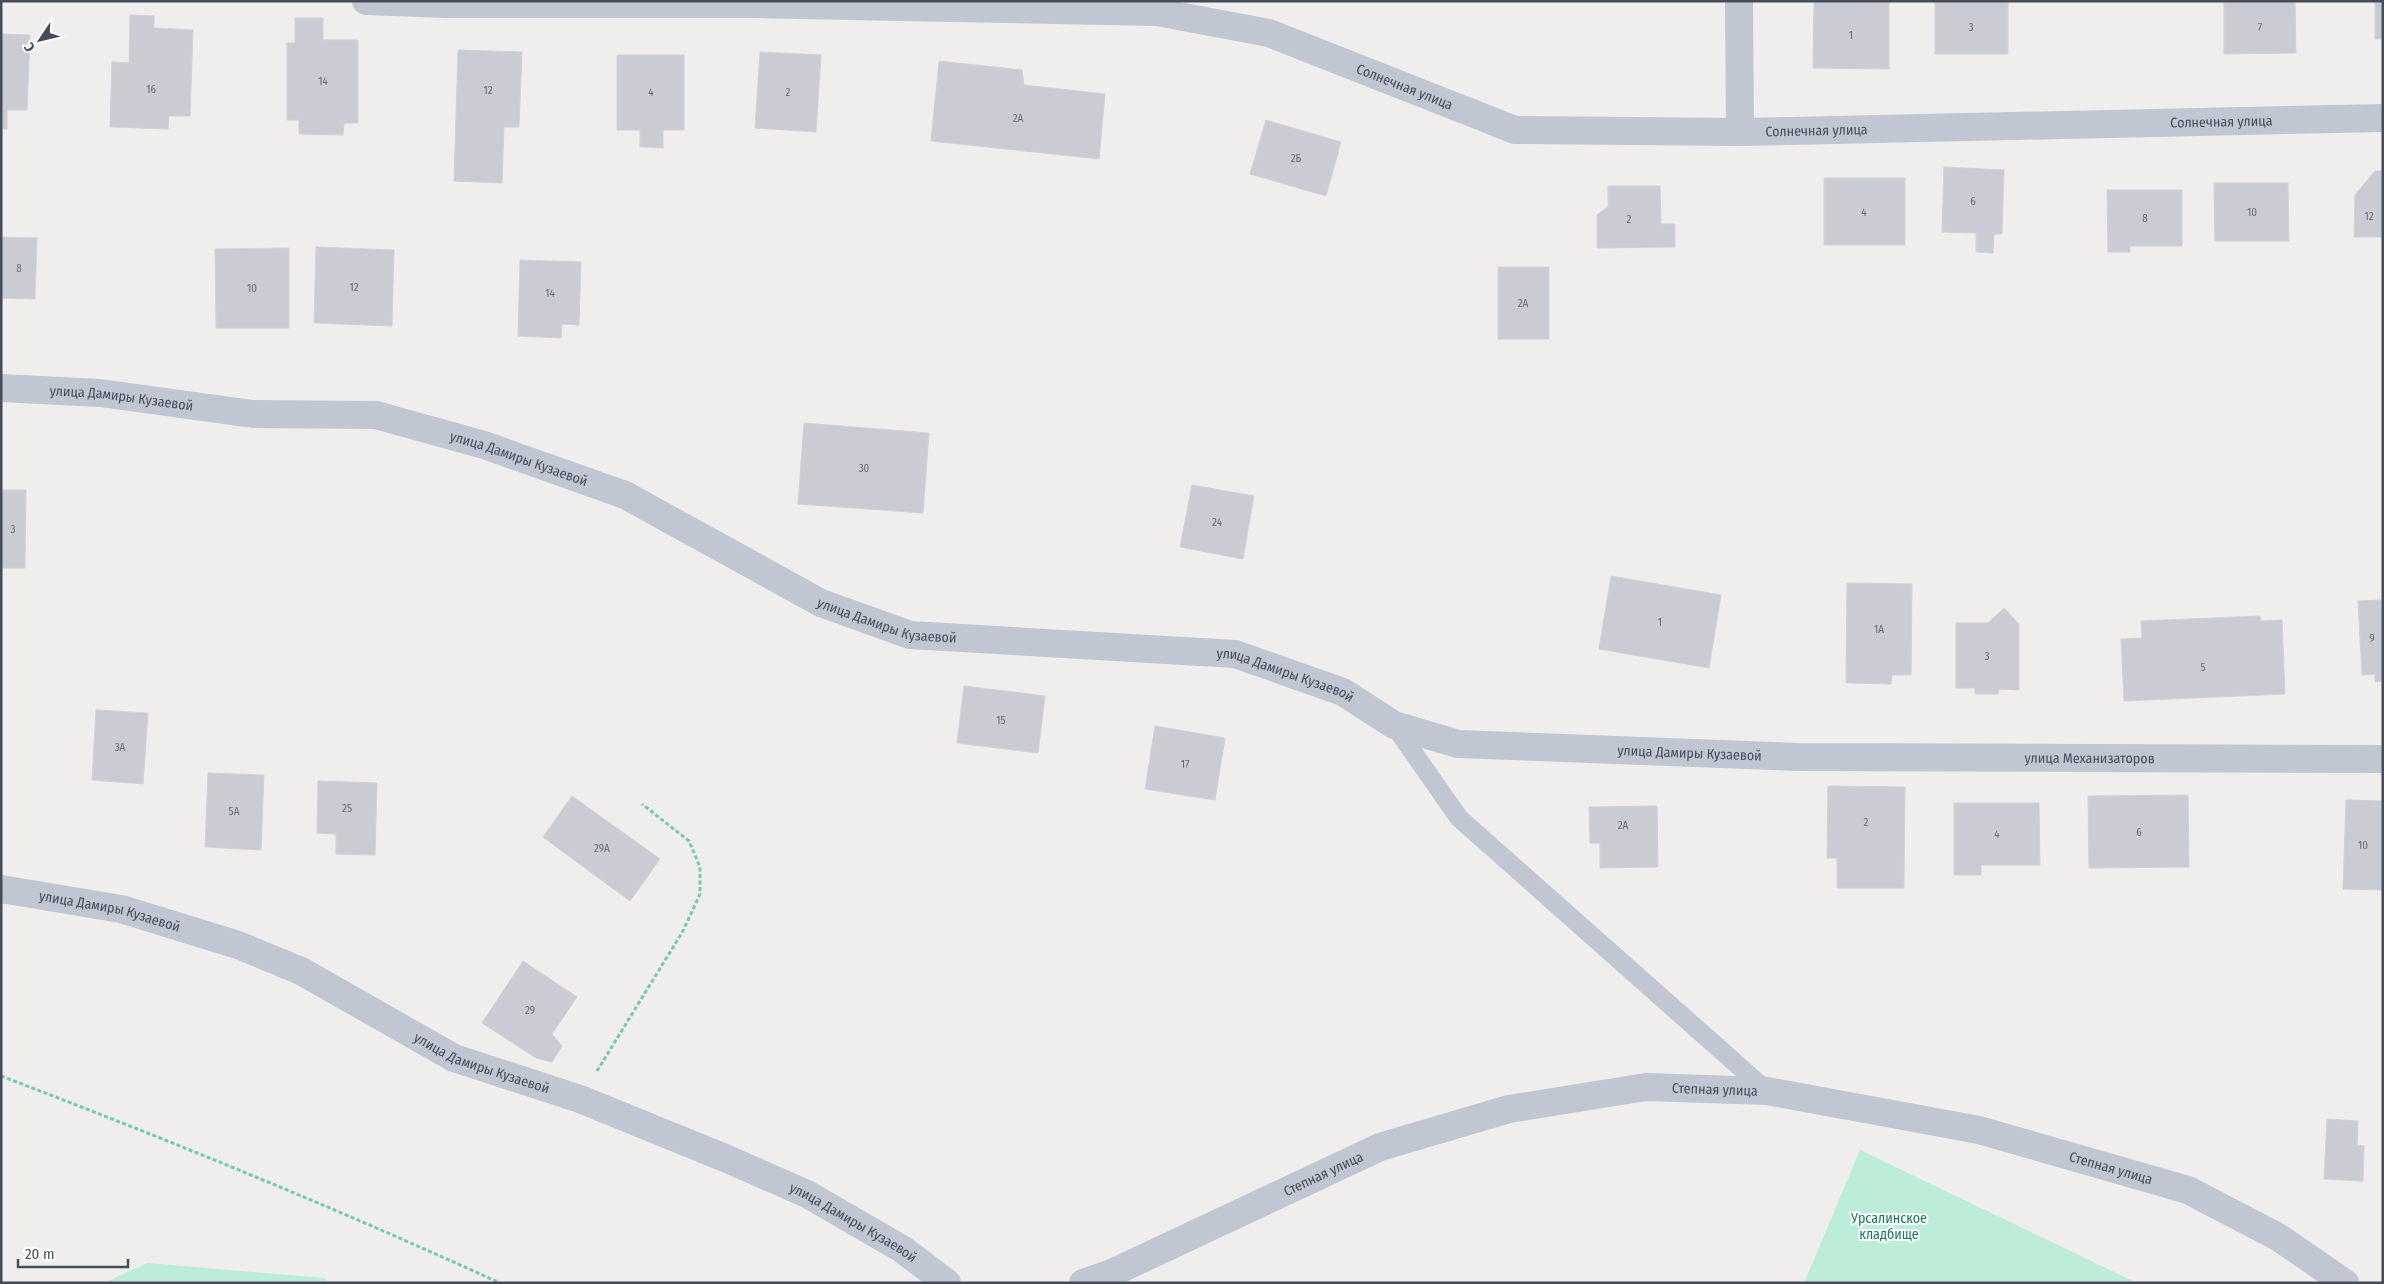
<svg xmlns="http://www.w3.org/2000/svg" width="2384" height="1284" viewBox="0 0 2384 1284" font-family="'Fira Sans Condensed',sans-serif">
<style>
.green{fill:#bcedd9}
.building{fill:#cacbd3;stroke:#d1d1d8}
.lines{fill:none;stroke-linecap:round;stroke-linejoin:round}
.path{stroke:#75c9b2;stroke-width:3;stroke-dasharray:4 2.5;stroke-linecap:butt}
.service{stroke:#c0c6d2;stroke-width:19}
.minor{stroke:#c0c6d2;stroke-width:28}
.labels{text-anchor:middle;stroke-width:4;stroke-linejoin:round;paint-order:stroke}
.number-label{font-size:11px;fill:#676c78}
.street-label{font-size:14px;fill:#464c5a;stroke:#fff}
.park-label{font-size:14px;fill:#19785e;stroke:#fff}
</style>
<rect width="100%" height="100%" fill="#f0eded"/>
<g class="green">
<polygon points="1860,1150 2137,1283 1804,1283"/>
<polygon points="147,1263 324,1278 329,1283 104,1283"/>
</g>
<g class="building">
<rect x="1935" y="1" width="73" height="53"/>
<polygon points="2224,1 2295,1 2296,53 2224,54"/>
<rect x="2375" y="1" width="8" height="38"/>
<polygon points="1814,2 1889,2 1889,69 1813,68"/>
<polygon points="130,15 154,16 154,28 193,30 190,116 169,116 168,129 110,127 112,62 129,63"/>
<polygon points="295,18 323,18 323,40 358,40 358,123 344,123 343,135 299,134 299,120 287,120 287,43 295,43"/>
<polygon points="1,34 30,35 27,110 7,110 7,129 1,129"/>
<polygon points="458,50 522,52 519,127 504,127 502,183 454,181"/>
<polygon points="760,52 821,55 816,132 755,128"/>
<polygon points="617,55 684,55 684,130 663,130 663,148 640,147 640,130 617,130"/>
<polygon points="939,61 1022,70 1024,85 1105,94 1099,159 931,141"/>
<polygon points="1266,120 1341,142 1326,196 1250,174"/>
<polygon points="1944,167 2004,170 2002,234 1994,234 1993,253 1976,252 1976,233 1942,232"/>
<polygon points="2375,171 2383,171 2383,237 2354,237 2355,195"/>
<rect x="1824" y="178" width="81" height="67"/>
<polygon points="2214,183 2288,183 2289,241 2215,241"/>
<polygon points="1608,186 1660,186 1661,224 1675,224 1675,247 1597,248 1597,215 1608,207"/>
<polygon points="2107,190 2182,190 2182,246 2130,246 2130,252 2108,252"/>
<polygon points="1,237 37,238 35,299 1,298"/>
<polygon points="316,247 394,250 392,326 314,323"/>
<polygon points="289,248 289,328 216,328 215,249"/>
<polygon points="520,260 581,262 579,325 562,324 561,338 518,336"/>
<rect x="1498" y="267" width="51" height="72"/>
<polygon points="804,423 929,433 923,513 798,504"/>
<polygon points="1192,485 1254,496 1243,559 1180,547"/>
<polygon points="1,490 26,490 25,568 1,568"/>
<polygon points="1611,576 1721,595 1709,668 1599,649"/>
<polygon points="1847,583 1912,584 1911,675 1892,675 1891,684 1846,683"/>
<polygon points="2383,600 2383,681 2375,682 2375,674 2362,675 2358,601"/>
<polygon points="2004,608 2019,624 2019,690 1999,689 1998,694 1975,694 1975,688 1956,688 1956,623 1988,623"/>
<polygon points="2260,616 2261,621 2282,620 2285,694 2124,701 2121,639 2142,638 2141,621"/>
<polygon points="964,686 1045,696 1038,753 957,743"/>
<polygon points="96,710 148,713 143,784 92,780"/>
<polygon points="1155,726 1225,738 1215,800 1145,789"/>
<polygon points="208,773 264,775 261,850 205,847"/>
<polygon points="318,781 377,783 375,855 336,854 336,834 317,833"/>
<polygon points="1828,786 1905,787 1904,888 1837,888 1837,858 1827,858"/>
<polygon points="2188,795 2189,867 2089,868 2088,796"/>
<polygon points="572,796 660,859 630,901 543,837"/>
<polygon points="2346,800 2383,801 2383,890 2343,889"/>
<polygon points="1954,803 2039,803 2040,865 1981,865 1981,875 1954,875"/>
<polygon points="1657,806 1658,867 1600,868 1600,843 1590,843 1589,807"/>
<polygon points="523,961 577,997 552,1034 562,1046 552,1062 536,1058 482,1023"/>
<polygon points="2327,1119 2358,1121 2357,1145 2364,1146 2363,1181 2324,1179"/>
</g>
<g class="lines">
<g class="path">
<polyline points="597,1071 683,931 700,894 700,867 689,841 642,804"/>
<path d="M1,1076C169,1140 336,1208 500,1283"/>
</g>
<polyline class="service" points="1394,725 1459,818 1767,1091"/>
<g class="minor">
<path id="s1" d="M366,1L447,4H755L1157,12L1269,33L1515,130L1740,132L2383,118"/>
<polyline points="1739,1 1740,132"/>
<path id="s2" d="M1,388L100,393L253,414L376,415L484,445L625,495L821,603L910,635L1235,654L1343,692L1394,725L1458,744L1797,757L2383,759"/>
<path id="s3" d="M1,889L121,909L238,945L301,971L454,1058L580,1099L725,1158L807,1194L902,1249L947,1283"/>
<path id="s4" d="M1083,1283L1112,1273L1380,1147L1509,1109L1646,1087L1767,1091L1979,1130L2188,1190L2278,1237L2345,1283"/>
</g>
</g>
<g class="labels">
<g class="number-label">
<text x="1971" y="31">3</text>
<text x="2260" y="31">7</text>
<text x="1851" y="39">1</text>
<text x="323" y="85">14</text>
<text x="151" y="93">16</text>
<text x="488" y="94">12</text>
<text x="651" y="96">4</text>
<text x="788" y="96">2</text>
<text x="1018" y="122">2А</text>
<text x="1296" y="162">2Б</text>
<text x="1973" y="205">6</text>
<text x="1864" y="216">4</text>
<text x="2252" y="216">10</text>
<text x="2369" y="220">12</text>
<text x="2145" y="222">8</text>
<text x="1629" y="223">2</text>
<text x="19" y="272">8</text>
<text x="354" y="291">12</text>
<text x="252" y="292">10</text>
<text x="550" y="297">14</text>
<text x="1523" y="307">2А</text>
<text x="864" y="472">30</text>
<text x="1217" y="526">24</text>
<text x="13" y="533">3</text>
<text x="1660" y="626">1</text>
<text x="1879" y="633">1А</text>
<text x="2372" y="642">9</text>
<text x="1987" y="660">3</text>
<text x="2203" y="671">5</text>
<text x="1001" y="724">15</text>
<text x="120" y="751">3А</text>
<text x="1185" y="768">17</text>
<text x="347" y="812">25</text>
<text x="234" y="815">5А</text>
<text x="1866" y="826">2</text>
<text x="1623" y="829">2А</text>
<text x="2139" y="836">6</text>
<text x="1997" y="838">4</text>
<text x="2363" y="849">10</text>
<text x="602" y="852">29А</text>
<text x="530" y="1014">29</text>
</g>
<g class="street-label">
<text dy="5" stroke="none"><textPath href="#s1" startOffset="1051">Солнечная улица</textPath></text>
<text dy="5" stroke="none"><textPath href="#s1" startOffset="1876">Солнечная улица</textPath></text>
<text dy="5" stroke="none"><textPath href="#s1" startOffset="1471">Солнечная улица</textPath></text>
<text dy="5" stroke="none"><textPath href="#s2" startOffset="121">улица Дамиры Кузаевой</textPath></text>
<text dy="5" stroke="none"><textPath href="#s2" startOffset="526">улица Дамиры Кузаевой</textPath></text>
<text dy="5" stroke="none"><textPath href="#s2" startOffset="931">улица Дамиры Кузаевой</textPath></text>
<text dy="5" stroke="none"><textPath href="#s2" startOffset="1336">улица Дамиры Кузаевой</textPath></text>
<text dy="5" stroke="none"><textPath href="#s2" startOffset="1756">улица Дамиры Кузаевой</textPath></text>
<text dy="5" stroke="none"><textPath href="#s2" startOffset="2156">улица Механизаторов</textPath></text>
<text dy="5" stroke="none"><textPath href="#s3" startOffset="111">улица Дамиры Кузаевой</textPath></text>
<text dy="5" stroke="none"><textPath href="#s3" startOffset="516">улица Дамиры Кузаевой</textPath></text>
<text dy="5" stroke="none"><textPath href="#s4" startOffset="669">Степная улица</textPath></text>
<text dy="5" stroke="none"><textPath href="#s4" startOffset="1074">Степная улица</textPath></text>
<text dy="5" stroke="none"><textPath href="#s4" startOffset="264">Степная улица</textPath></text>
<text dy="5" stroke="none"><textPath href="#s3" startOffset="921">улица Дамиры Кузаевой</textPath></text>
</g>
<g class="park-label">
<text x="1889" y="1223">Урсалинское<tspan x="1889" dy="16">кладбище</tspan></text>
</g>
</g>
<rect width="2384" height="1284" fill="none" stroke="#464c5a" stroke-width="5"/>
<g transform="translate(40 40) rotate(235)" stroke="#ffffff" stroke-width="4" paint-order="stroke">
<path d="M0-4L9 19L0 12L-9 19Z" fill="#464c5a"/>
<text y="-8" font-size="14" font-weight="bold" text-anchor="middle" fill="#464c5a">С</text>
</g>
<path d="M18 1259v8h110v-8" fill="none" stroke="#464c5a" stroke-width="2.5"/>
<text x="25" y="1259" font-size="15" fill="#464c5a" stroke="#ffffff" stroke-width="4" paint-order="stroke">20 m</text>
</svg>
